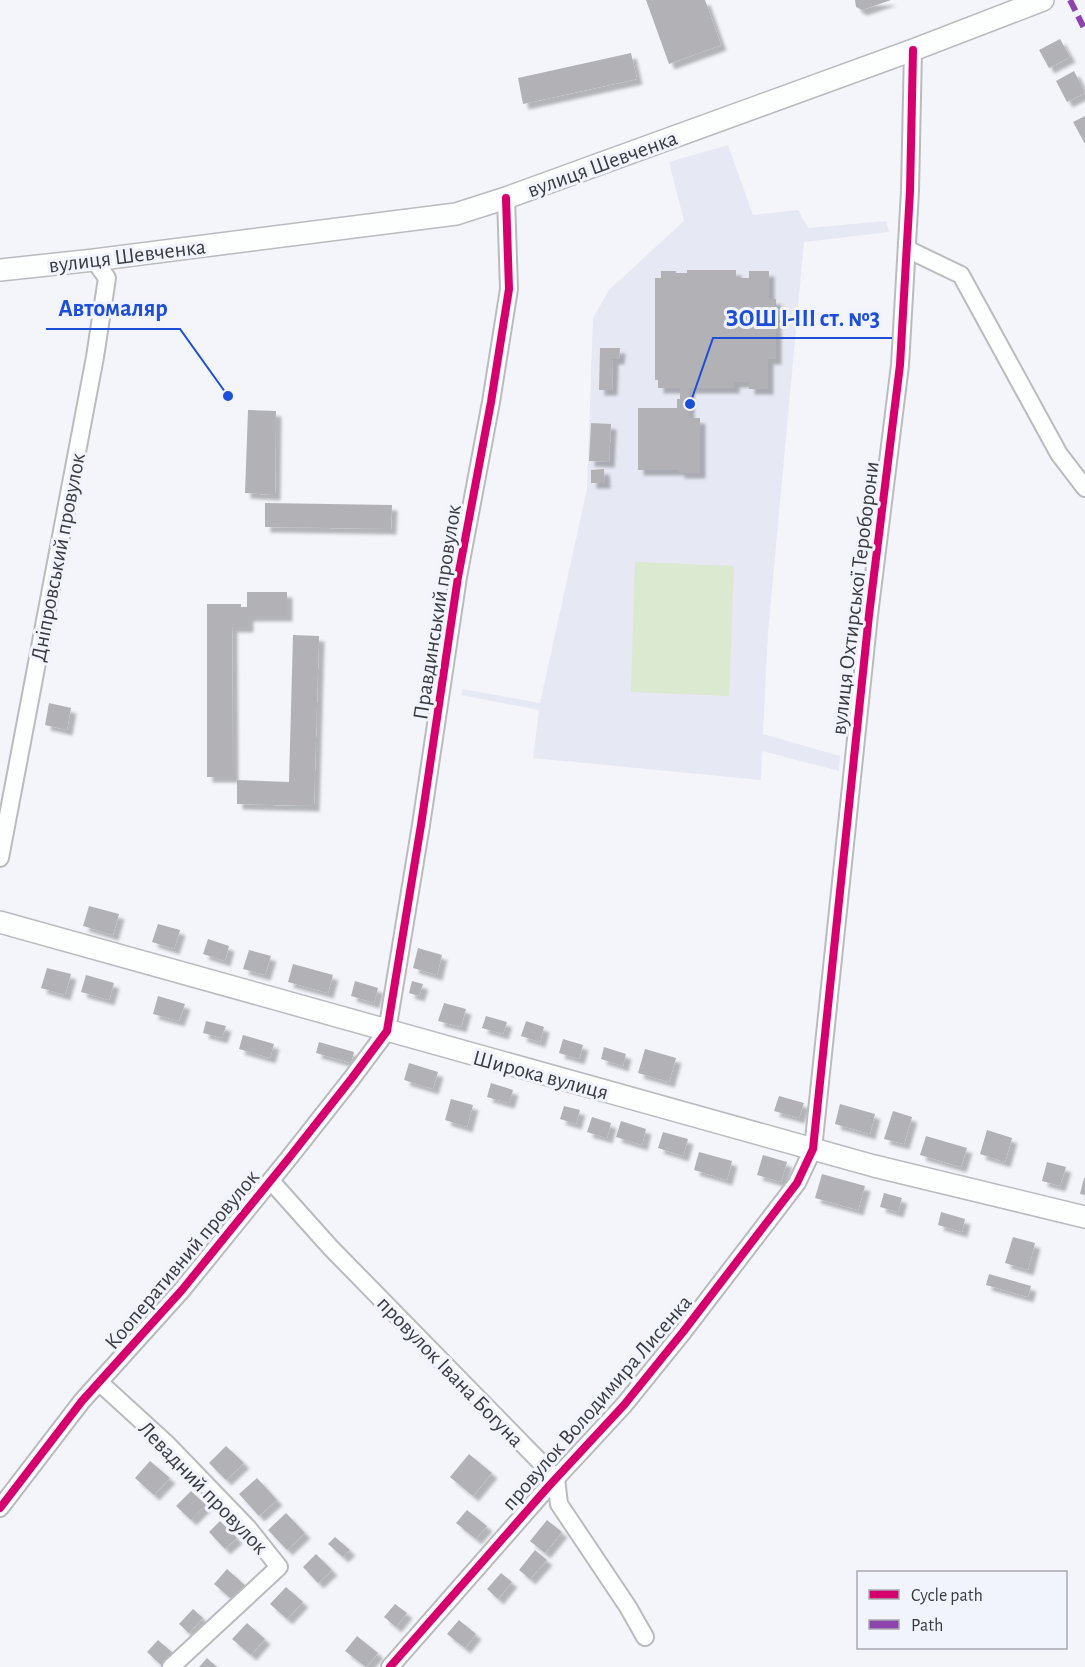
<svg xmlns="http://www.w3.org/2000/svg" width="1085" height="1667" viewBox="0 0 1085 1667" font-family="'Alegreya Sans',sans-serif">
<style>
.built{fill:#e6e8f3}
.green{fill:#dae9cf}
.building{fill:#b2b2b6;filter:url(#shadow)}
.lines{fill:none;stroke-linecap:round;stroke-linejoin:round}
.minor-casing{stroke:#babbbf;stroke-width:20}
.tertiary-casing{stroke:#babbbf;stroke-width:24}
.minor{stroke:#fdfefe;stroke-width:16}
.tertiary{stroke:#fdfefe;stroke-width:21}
.quiet{stroke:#8e44ad;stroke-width:6;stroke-dasharray:12 6;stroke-linecap:butt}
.cycleway-casing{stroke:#f1f3fd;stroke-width:11}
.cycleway{stroke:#d6006c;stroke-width:8}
.labels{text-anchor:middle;stroke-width:6;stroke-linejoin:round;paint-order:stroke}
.street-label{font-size:22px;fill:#3a3b3f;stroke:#f1f3fd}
.leader{fill:none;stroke:#1d4ed8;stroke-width:2}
.callout-dot{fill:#1d4ed8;stroke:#f1f3fd;stroke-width:2}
.callout-label{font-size:24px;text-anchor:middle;font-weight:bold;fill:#1d4ed8;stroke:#f1f3fd;stroke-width:6;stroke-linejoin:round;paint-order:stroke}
</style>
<defs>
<filter id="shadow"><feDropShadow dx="5.5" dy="5.5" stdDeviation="1.5" flood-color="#0004"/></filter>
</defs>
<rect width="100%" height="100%" fill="#f4f5fa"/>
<polygon class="built" points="728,145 753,215 798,210 808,228 886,221 889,232 804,242 768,633 763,734 840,756 839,771 762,751 761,780 533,758 539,710 461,695 463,689 540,703 587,489 593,318 609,290 684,221 669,162"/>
<polygon class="green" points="635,562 734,566 729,696 631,692"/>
<g class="building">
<polygon points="646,0 705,0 721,45 669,64"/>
<polygon points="855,0 891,0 862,10 856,7"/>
<polygon points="1060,39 1070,57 1049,68 1039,50"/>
<polygon points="631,53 637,79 523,104 518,78"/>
<polygon points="1074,71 1085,93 1067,102 1056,81"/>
<polygon points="1085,116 1085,144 1073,122"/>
<polygon points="687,270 736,270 736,278 749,278 749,271 769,271 769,299 776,299 776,359 768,359 768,389 749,389 749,382 734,382 734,388 689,388 689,418 700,418 700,473 679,473 679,470 638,470 638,408 677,408 677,399 680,399 680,388 658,388 658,380 655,380 655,278 661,278 661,271 676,271 676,273 687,273"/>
<polygon points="600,348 620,348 619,359 613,359 612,390 599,390"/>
<polygon points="248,410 276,411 275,495 245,493"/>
<polygon points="591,423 611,424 609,462 589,461"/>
<polygon points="604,469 605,483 591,483 591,470"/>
<polygon points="265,503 392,505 391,529 265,527"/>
<polygon points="247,592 287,592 287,616 248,616 248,627 232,627 233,777 207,777 207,604 241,604 241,607 247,607"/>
<polygon points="293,635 319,636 314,806 237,804 237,780 289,782"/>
<polygon points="49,703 71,708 67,730 45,725"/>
<polygon points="89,906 119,914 113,935 83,926"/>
<polygon points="158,924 180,930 174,949 152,942"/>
<polygon points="208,939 229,946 225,961 203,954"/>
<polygon points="418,948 442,955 437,975 413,968"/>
<polygon points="249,950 271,956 265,975 243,969"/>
<polygon points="293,964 333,975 328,993 288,982"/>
<polygon points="47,968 71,974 65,995 41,988"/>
<polygon points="86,975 114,983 109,1000 81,992"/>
<polygon points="355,981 378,988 374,1003 351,996"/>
<polygon points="412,981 423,984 419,996 409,993"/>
<polygon points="158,996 185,1004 179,1021 153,1014"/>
<polygon points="444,1003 466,1009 461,1027 438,1021"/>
<polygon points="486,1016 507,1022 503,1034 482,1028"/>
<polygon points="206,1021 226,1026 222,1038 203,1033"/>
<polygon points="526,1021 544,1027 540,1042 521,1036"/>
<polygon points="243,1035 274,1044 270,1058 239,1049"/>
<polygon points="563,1039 583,1045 579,1059 559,1053"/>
<polygon points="319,1042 354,1052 351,1063 316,1053"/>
<polygon points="604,1047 626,1054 623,1066 601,1059"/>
<polygon points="645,1049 676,1058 669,1082 638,1073"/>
<polygon points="409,1063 438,1072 433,1089 404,1080"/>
<polygon points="491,1083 513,1090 509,1103 487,1097"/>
<polygon points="779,1096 804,1103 799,1118 774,1111"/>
<polygon points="451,1099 473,1105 467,1127 445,1120"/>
<polygon points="840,1104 875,1114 870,1134 835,1124"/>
<polygon points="564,1106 580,1110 576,1124 560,1119"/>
<polygon points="893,1111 912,1117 904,1144 884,1139"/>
<polygon points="592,1117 611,1123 607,1138 587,1132"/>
<polygon points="621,1121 646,1129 642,1145 616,1137"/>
<polygon points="987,1130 1012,1138 1005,1162 980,1154"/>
<polygon points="663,1132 688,1139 683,1156 658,1148"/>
<polygon points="926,1136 967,1148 961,1167 920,1155"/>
<polygon points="699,1152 732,1161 727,1180 694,1170"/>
<polygon points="763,1155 787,1162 781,1182 757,1175"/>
<polygon points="1047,1162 1066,1167 1060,1186 1042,1181"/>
<polygon points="822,1174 865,1186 858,1210 815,1198"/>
<polygon points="1084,1178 1085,1178 1085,1195 1080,1194"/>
<polygon points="884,1193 902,1198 898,1212 880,1207"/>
<polygon points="941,1212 965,1219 962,1232 938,1225"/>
<polygon points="1013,1237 1035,1243 1028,1270 1005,1263"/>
<polygon points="989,1274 1031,1286 1028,1297 986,1285"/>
<polygon points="226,1446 244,1463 226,1480 209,1463"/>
<polygon points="469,1454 492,1473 473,1496 450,1477"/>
<polygon points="150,1461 170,1478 154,1495 135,1478"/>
<polygon points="257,1478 277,1500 259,1516 239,1494"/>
<polygon points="191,1491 206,1505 191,1520 176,1506"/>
<polygon points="467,1510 487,1526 476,1539 456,1523"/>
<polygon points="286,1513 305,1533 287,1550 268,1530"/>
<polygon points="547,1520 562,1532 545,1553 530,1541"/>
<polygon points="220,1521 237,1538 225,1549 209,1532"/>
<polygon points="335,1537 350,1550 343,1557 328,1544"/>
<polygon points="535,1550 547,1560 530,1579 519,1570"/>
<polygon points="316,1554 332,1570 318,1583 303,1567"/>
<polygon points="227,1569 248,1588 235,1602 214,1584"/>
<polygon points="501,1573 512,1582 498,1599 487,1589"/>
<polygon points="286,1587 303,1602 287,1619 270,1604"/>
<polygon points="395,1604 407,1613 396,1627 384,1617"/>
<polygon points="193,1609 203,1618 189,1633 179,1624"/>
<polygon points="459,1620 476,1634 465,1648 447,1634"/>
<polygon points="247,1623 265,1639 251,1655 232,1639"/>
<polygon points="357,1636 378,1653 366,1667 345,1651"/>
<polygon points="158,1640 173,1653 161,1665 147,1652"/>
<polygon points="207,1658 217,1667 199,1667"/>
</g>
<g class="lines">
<defs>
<g id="minor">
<polyline points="907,249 961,275 1059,454 1085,488"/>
<polyline points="0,858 95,357 107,278 94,260"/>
<polyline points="271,1181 330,1247 556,1478 559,1504 628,1607 645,1637"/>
<polyline points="99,1382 168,1445 248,1528 279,1567 171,1667"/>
<polyline points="0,1508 82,1401 182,1290 289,1158 352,1078 387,1031 421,825 458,577 491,402 509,289 506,198"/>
<polyline points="390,1667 548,1487 624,1405 683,1332 797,1183 813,1149 869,615 900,365 910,191 913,50"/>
</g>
<g id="tertiary">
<polyline points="0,270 94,260 456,214 506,198 913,50 1043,0"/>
<polyline points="0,922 874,1166 1085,1217"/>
</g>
</defs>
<use href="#minor" class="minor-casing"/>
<use href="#tertiary" class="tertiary-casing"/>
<use href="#minor" class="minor"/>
<use href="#tertiary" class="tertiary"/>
<polyline class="quiet" points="1070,0 1085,30"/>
<defs>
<g id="cycleway">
<polyline points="0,1508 82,1401 182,1290 289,1158 352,1078 387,1031 421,825 458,577 491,402 509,289 506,198"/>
<polyline points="390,1667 548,1487 624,1405 683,1332 797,1183 813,1149 869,615 900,365 910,191 913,50"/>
</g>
</defs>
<use href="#cycleway" class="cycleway-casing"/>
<use href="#cycleway" class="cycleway"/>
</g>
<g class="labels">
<g class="street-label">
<text transform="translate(602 163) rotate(-20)" y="8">вулиця Шевченка</text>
<text transform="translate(127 255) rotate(-7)" y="8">вулиця Шевченка</text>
<text transform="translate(57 557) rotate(-79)" y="8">Дніпровський провулок</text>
<text transform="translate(854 598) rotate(-83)" y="8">вулиця Охтирської Тероборони</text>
<text transform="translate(436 612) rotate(-81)" y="8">Правдинський провулок</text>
<text transform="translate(541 1074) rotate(15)" y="8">Широка вулиця</text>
<text transform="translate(181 1259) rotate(-50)" y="8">Кооперативний провулок</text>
<text transform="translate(451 1371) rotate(46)" y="8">провулок Івана Богуна</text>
<text transform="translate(596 1402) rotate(-49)" y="8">провулок Володимира Лисенка</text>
<text transform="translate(204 1487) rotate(46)" y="8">Левадний провулок</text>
</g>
</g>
<path class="leader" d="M228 396L180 329H46M690 404L713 338H892"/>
<g class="callout-dot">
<circle cx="228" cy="396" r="6"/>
<circle cx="690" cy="404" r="6"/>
</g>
<g class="callout-label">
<text x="113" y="316">Автомаляр</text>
<text x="803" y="326">ЗОШ І-ІІІ ст. №3</text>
</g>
<rect x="857" y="1571" width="210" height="78" fill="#f1f3fd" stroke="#a8a9b1" stroke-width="1.5"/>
<rect x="869" y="1590" width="30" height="9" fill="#d6006c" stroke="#a8a9b1" stroke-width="1.5"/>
<text x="911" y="1601" font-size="18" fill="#3a3b3f">Cycle path</text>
<rect x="869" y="1620" width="30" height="9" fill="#8e44ad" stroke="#a8a9b1" stroke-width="1.5"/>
<text x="911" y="1631" font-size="18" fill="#3a3b3f">Path</text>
</svg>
